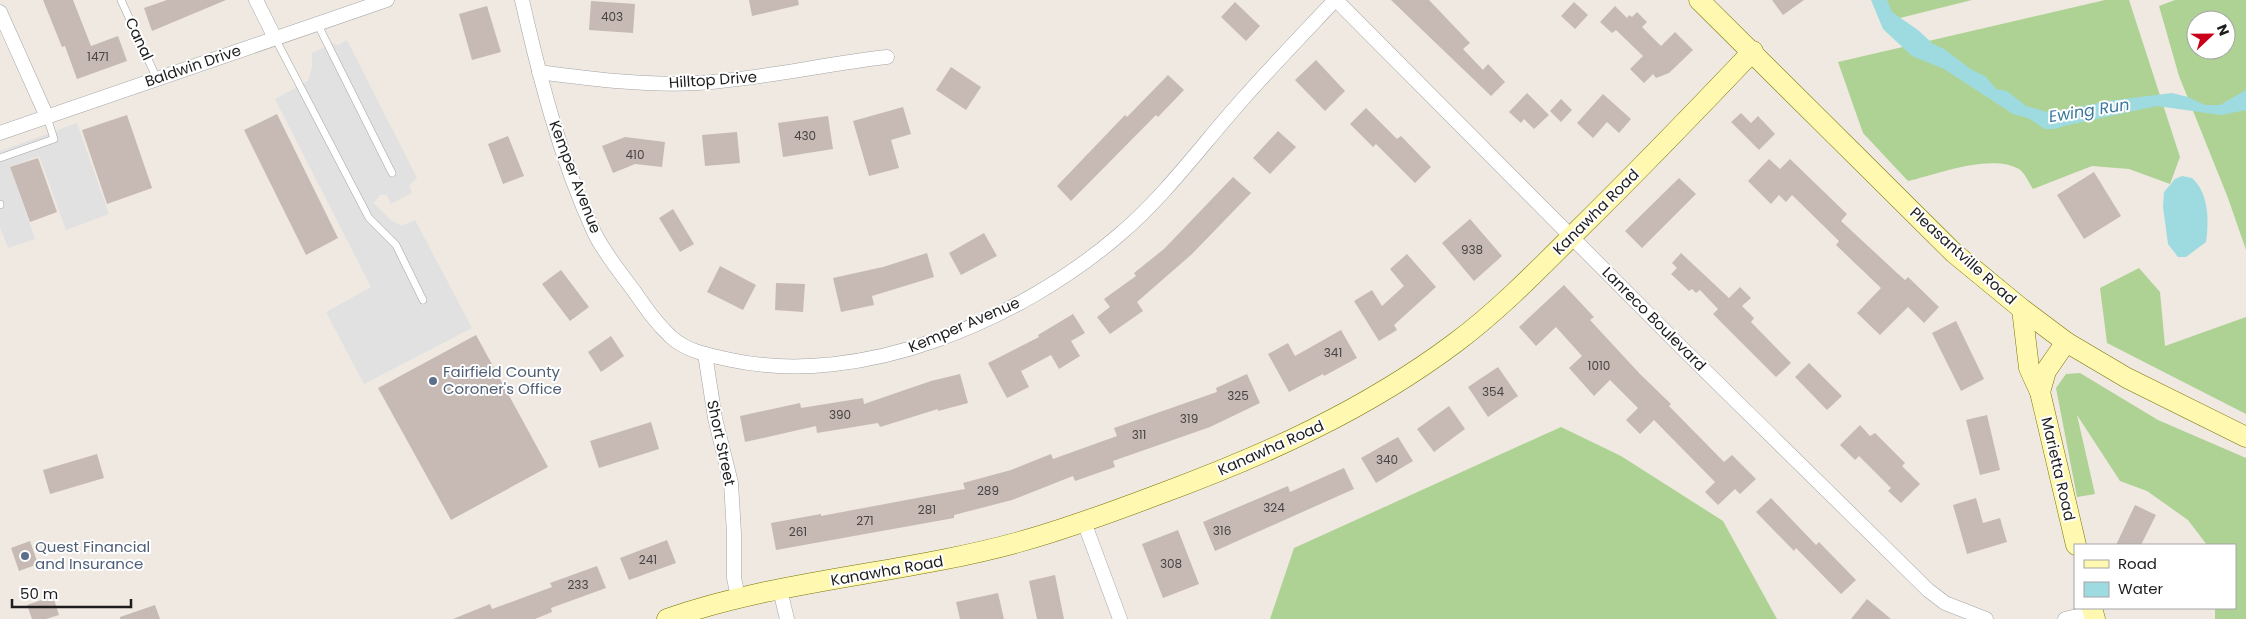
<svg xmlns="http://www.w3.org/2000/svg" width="2246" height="619" viewBox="0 0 2246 619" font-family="Poppins,sans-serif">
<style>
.forest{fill:#aed293;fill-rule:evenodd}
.parking{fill:#e1e1e1}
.water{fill:#9edbe1}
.building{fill:#c7bab5}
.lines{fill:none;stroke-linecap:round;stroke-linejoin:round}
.lane-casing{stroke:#a4a4a4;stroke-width:8}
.street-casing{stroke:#a4a4a4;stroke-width:15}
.secondary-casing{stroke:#787500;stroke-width:21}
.lane{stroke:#fff;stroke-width:7}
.street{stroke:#fff;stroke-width:14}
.secondary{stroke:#fff8b0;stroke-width:20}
.service-dot{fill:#5c6f8a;stroke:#fff;stroke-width:2}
.labels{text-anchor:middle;stroke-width:4;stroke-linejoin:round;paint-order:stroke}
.number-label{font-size:12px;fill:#484443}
.street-label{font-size:15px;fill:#1d1d1d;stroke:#fff}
.service-label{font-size:15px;fill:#4e5e75;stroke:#fff;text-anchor:start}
.water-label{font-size:16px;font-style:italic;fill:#3b789c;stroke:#fff}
</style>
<rect width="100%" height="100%" fill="#efe9e2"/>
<g class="forest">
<polygon points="1882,0 1972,0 1888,21"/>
<path d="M2105,0H2129L2180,157L2170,184L2129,169L2092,166L2033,189C2029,183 2025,173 2019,169C1992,153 1937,174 1908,181L1863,133L1838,62Z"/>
<path d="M2175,0H2246V250L2228,198L2179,76L2159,6ZM2196,20H2226V50H2196Z"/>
<polygon points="2139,268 2160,292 2165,346 2246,317 2246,414 2107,343 2100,288"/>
<polygon points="2080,373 2158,420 2246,458 2246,619 2215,619 2215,608 2235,608 2235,545 2207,545 2188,520 2147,491 2120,481 2077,415 2095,494 2077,497 2056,388 2066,374"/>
<polygon points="1561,427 1621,456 1723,521 1777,619 1270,619 1294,548"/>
</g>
<g class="parking">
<polygon points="347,40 417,178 409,186 412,193 406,196 391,204 387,195 380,195 374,203 391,220 402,226 415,220 472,328 364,384 326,312 371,287 275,99 308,81 312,67 312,53 333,43 338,45"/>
<polygon points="77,123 109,214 66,230 39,156 10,167 35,239 8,248 0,227 0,151"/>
</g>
<g class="water">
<polygon points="1871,0 1887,0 1892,12 1918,30 1933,44 1944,49 1972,70 1985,76 1996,89 2007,91 2026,106 2051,113 2107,101 2172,93 2188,97 2205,105 2220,105 2246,90 2246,110 2221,115 2157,106 2068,125 2054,129 2045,129 2028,118 2013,114 1944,69 1912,56 1883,29"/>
<path d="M2182,176L2192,178C2209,193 2209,221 2206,242L2186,257H2178L2168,244L2163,207L2164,192L2175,179Z"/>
</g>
<g class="building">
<polygon points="43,0 73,0 91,46 118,36 127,61 77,79 65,46 62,47"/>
<polygon points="167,0 226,0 152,31 144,8"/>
<polygon points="749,0 798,0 799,5 752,16"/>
<polygon points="1391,0 1429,0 1470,43 1463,49 1483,70 1488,64 1505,82 1491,96"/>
<polygon points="1772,0 1804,0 1783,15"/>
<polygon points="591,1 635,4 633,33 589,30"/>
<polygon points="1235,2 1260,26 1246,41 1221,17"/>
<polygon points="1574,2 1588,15 1575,29 1561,16"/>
<polygon points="487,6 501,52 472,60 459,14"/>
<polygon points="1615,6 1627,18 1629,15 1632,17 1637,12 1647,22 1642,27 1661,46 1675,32 1693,50 1669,73 1656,78 1653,74 1644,83 1630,69 1643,56 1616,30 1612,33 1600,22"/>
<polygon points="1316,60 1345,91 1325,111 1295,80"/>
<polygon points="951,67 981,87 966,110 936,90"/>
<polygon points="1168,75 1184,90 1158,117 1156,115 1071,201 1057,186 1125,115 1127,117"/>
<polygon points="1527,93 1549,115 1534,129 1524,119 1521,123 1509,112"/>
<polygon points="1603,94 1631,119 1619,133 1607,122 1593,138 1577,123"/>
<polygon points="1561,99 1572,110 1561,122 1550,111"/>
<polygon points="903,107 911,134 891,140 899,168 869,176 853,121"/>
<polygon points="1366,108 1397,139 1401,136 1431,167 1415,183 1376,144 1373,147 1350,124"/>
<polygon points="1741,113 1751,123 1758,116 1775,134 1759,150 1731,122"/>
<polygon points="277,114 338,238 306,255 244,130"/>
<polygon points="127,115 152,188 107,204 82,130"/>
<polygon points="828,116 833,149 783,157 778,123"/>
<polygon points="1278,131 1296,147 1270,174 1253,158"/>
<polygon points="737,132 740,163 705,166 702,135"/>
<polygon points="508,136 524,176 503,184 488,144"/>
<polygon points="625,137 665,142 662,167 635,164 613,173 602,146"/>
<polygon points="38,158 57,212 30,222 10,167"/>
<polygon points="1769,159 1780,169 1790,159 1847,214 1841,221 1897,273 1905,280 1908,277 1939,307 1924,323 1908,307 1880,335 1857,313 1881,288 1836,245 1839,241 1792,195 1786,202 1779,195 1771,204 1748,181"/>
<polygon points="2094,172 2121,216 2084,239 2057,195"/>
<polygon points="1233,177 1251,193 1192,254 1137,302 1143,311 1110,334 1097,317 1110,307 1104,299 1136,276 1134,273 1164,249"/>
<polygon points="1679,178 1696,194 1642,248 1625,231"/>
<polygon points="673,209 694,244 680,252 659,218"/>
<polygon points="1470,219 1502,256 1474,281 1442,243"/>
<polygon points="984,233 997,256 961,275 949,253"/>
<polygon points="927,253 934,277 872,296 874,305 841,312 833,278 883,267"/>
<polygon points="1681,253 1729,298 1740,287 1751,298 1742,306 1754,318 1751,322 1791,363 1776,377 1713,314 1718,309 1700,290 1696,293 1692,289 1689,291 1671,274 1677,268 1672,263"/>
<polygon points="1407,254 1436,287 1394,325 1397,330 1379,341 1354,301 1372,290 1382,306 1404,286 1390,269"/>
<polygon points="720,266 756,285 743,310 707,292"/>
<polygon points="561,270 589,307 570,321 542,284"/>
<polygon points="776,283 805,284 803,312 775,310"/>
<polygon points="1564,285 1594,317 1590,320 1640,374 1671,404 1669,406 1724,462 1732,455 1756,479 1740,494 1735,489 1718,505 1705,492 1715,482 1654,420 1640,434 1626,420 1638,408 1610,380 1594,396 1569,368 1582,356 1556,327 1536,346 1519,327"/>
<polygon points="1073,314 1085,333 1071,341 1080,356 1059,369 1051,355 1021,371 1029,387 1007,398 988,363 1039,337 1038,335"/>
<polygon points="1956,321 1984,379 1961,391 1932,333"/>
<polygon points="1341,330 1357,358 1324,376 1323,374 1289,392 1268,354 1288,343 1295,356"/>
<polygon points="476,335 548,467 451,520 378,388"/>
<polygon points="611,336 624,356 601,372 588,352"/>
<polygon points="1809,363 1842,396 1827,410 1795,377"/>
<polygon points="1498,367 1518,396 1488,417 1468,387"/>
<polygon points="960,374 968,403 938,411 938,409 880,427 878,423 817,433 816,426 745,442 740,416 800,403 801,408 863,398 864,404 931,381"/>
<polygon points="1247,374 1260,403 1210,427 1113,461 1115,467 1075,481 1073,476 1012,500 954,515 954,518 776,550 771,523 821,514 821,516 965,489 963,483 1011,470 1051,454 1053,459 1117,436 1114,428 1217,392 1216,388"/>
<polygon points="1449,406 1465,429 1434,452 1417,429"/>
<polygon points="1987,415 2000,470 1980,475 1966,420"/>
<polygon points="651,422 659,449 599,468 590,441"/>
<polygon points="1860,425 1870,436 1875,433 1905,463 1902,466 1920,484 1901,503 1888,491 1891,488 1859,456 1855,460 1840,445"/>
<polygon points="1398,437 1413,461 1376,483 1361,458"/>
<polygon points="97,454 104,478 50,494 43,470"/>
<polygon points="1344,468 1354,489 1215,551 1203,522 1288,486 1290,492"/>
<polygon points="1771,498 1816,545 1819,542 1856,580 1841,594 1796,548 1794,551 1756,512"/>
<polygon points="1976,498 1983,523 2000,518 2007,542 1967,554 1953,505"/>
<polygon points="2135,505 2156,515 2141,545 2116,545"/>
<polygon points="1178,530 1199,584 1163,598 1142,544"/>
<polygon points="667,540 676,563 629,580 620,558"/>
<polygon points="30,541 38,564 19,571 11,548"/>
<polygon points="597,566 606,588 551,608 552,612 535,619 453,619 490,604 492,609 552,587 550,583"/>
<polygon points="1055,575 1064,619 1037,619 1029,581"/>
<polygon points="998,593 1004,619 960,619 956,602"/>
<polygon points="53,596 59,615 46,619 32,619 27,605"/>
<polygon points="1867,599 1891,619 1851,619"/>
<polygon points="155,605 160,619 120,619 120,617"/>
</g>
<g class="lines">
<defs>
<g id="lane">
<polyline points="121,0 157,79"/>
<polyline points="318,25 392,173"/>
<polyline points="275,38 369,218 396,245 423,300"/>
<polyline points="0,158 54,139 47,117"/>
<polyline points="0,204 0,205"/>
</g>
<g id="street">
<polyline points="256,0 275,38"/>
<path d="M522,0C540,79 560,158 594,232C604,253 620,272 634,291C645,307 656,323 671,337C688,352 709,355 731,360C862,388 1020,320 1119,235C1166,195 1201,146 1242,100C1272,66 1304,33 1335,0"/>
<polyline points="1336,0 1684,350 1928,590 1945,603 1986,619"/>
<polyline points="0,12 47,117"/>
<path d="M539,72C592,79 644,86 698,83C762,79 823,64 887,57"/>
<polyline points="0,133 387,0"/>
<polyline points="705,354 715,418 731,483 734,533 734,578 738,597"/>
<polyline points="1084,522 1120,619"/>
<polyline points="780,590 787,619"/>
<polyline points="2065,619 2093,612"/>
</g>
<g id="secondary">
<polyline points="1699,0 1954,253 2022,309 2066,342 2127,378 2246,437"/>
<polyline points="2022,309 2029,368 2040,392 2076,545"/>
<polyline points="2040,392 2046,371 2066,342"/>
<polyline points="2092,608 2095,619"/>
<path d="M667,619C781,579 903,574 1019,542C1066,529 1112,512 1157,495C1263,456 1364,411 1455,343C1499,310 1537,271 1576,232C1636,173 1695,112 1753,51"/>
</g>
</defs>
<use href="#lane" class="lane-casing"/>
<use href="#street" class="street-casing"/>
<use href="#secondary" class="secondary-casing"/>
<use href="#lane" class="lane"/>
<use href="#street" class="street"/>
<use href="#secondary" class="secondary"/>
</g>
<g class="service-dot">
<circle cx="433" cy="381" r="5"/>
<circle cx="25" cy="556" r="5"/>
</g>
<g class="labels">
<g class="number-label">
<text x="612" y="21">403</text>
<text x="98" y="61">1471</text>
<text x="805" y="140">430</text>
<text x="635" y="159">410</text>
<text x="1472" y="254">938</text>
<text x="1333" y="357">341</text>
<text x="1599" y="370">1010</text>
<text x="1493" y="396">354</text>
<text x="1238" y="400">325</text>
<text x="840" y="419">390</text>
<text x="1189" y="423">319</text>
<text x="1139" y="439">311</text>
<text x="1387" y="464">340</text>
<text x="988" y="495">289</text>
<text x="1274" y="512">324</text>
<text x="927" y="514">281</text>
<text x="865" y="525">271</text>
<text x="1222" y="535">316</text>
<text x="798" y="536">261</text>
<text x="648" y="564">241</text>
<text x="1171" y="568">308</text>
<text x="578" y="589">233</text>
</g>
<g class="street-label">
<text transform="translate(139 39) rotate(65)" y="5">Canal</text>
<text transform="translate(193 66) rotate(-19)" y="5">Baldwin Drive</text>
<text transform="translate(713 80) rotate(-4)" y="5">Hilltop Drive</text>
<text transform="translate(575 177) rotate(69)" y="5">Kemper Avenue</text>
<text transform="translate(1596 212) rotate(-45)" y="5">Kanawha Road</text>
<text transform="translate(1963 256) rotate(42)" y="5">Pleasantville Road</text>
<text transform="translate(1654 319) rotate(45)" y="5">Lanreco Boulevard</text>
<text transform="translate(964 325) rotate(-23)" y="5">Kemper Avenue</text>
<text transform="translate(721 443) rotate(78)" y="5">Short Street</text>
<text transform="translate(1271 448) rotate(-24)" y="5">Kanawha Road</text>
<text transform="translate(2058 469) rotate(77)" y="5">Marietta Road</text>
<text transform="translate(887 571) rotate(-10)" y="5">Kanawha Road</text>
</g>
<g class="service-label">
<text x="443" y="377">Fairfield County<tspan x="443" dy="17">Coroner's Office</tspan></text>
<text x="35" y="552">Quest Financial<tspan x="35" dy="17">and Insurance</tspan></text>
</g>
<g class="water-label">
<text transform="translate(2089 110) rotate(-9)" y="6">Ewing Run</text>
</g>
</g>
<rect x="2074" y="544" width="162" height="65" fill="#ffffff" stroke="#a5a5a5"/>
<rect x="2084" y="560" width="25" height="8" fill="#fff8b0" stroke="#a5a5a5"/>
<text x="2118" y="569" font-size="15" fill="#1d1d1d">Road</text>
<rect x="2084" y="582" width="25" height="15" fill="#9edbe1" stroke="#a5a5a5"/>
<text x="2118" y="594" font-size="15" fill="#1d1d1d">Water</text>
<g transform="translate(2211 35) rotate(68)"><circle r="24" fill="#ffffff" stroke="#a5a5a5"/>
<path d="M0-4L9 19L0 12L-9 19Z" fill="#ca001b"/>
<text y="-8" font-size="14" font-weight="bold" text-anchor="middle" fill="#1d1d1d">N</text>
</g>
<path d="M12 599v8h119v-8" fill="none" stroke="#1d1d1d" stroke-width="2.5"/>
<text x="20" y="599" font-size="15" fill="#1d1d1d" stroke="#ffffff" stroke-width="4" paint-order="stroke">50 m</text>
</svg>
